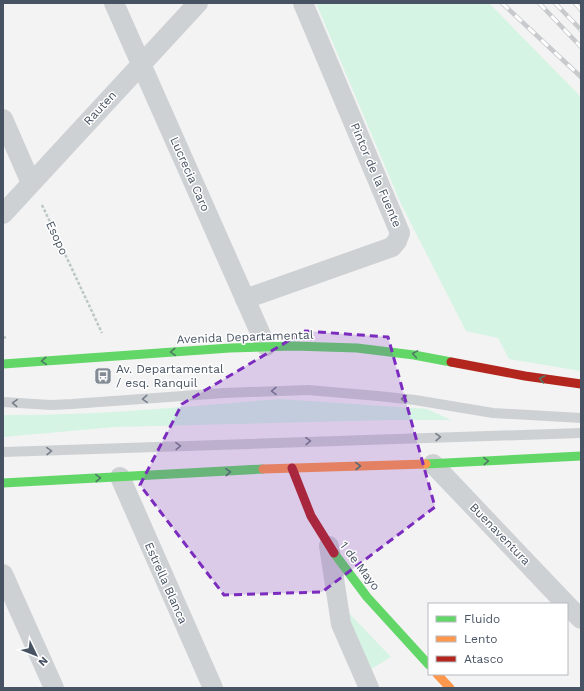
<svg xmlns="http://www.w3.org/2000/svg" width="584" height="691" viewBox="0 0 584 691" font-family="'Work Sans',sans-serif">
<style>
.green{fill:#d5f4e4}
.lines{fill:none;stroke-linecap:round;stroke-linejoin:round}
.path{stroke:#bbc8c6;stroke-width:2.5;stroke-dasharray:3 2;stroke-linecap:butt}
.lane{stroke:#ced1d4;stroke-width:10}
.street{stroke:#ced1d4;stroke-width:20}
.fast{stroke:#63d668;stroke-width:9}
.slow{stroke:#ff974d;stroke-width:9}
.jam{stroke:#b3261e;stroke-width:9}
.rail-casing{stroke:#c8cacd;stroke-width:4.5}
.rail{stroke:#fff;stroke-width:3;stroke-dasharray:9;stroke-linecap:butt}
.oneway{stroke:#4f7a64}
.oneway2{stroke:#767f8a}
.marked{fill:#7b2cbf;fill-opacity:0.2;stroke:#7b2cbf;stroke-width:3;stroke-dasharray:8 5;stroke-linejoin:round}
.labels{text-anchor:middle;stroke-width:3;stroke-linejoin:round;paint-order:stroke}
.street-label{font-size:12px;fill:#475362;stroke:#fff}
.poi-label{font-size:12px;fill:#475362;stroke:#fff;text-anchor:start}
</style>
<rect width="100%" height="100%" fill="#f3f3f3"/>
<g class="green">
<polygon points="316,3 489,3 581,97 581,371 509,359 498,338 466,331 401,204"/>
<path d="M280,399L427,409L451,420H392L115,427L3,437V415C95,416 188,406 280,399Z"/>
<polygon points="345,609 391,657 368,671"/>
</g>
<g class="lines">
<g class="path">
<polyline points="42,205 102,333"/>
<polyline points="3,338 6,337"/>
</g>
<g class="lane">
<polyline points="3,402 51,405 72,404 224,393 308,390 378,396 415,400 493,413 581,418"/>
<polyline points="3,452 581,433"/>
</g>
<g class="street">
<polyline points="114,3 266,346"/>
<polyline points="3,119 31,183"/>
<polyline points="3,214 198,3"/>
<polyline points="245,299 392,247 397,241 400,233 303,3"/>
<polyline points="433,464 566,604"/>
<polyline points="120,477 213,688"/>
<polyline points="329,546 341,624 369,688"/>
<polyline points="3,574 54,688"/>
<polyline points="567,605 581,619"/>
</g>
<g class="fast">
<polyline points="3,364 230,348 293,346 357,348 414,355 451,362"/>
<polyline points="426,464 581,456"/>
<polyline points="3,483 263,469"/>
<polyline points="334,553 367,597 429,665"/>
</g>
<g class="slow">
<polyline points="263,469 426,464"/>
<polyline points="437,674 450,688"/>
</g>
<g class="jam">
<polyline points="451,362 525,376 581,384"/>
<polyline points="292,468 311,516 334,553"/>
</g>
<defs>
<g id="rail">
<polyline points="502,3 581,77"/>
<polyline points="539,3 581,47"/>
<polyline points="555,3 581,30"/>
<polyline points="575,3 581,10"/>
</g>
</defs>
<use href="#rail" class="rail-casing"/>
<use href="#rail" class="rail"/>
</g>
<defs><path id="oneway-chevron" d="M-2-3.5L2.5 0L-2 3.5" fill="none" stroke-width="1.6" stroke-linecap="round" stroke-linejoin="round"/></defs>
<g class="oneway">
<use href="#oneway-chevron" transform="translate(173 352) rotate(176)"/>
<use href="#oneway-chevron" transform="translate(415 354) rotate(-170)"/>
<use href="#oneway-chevron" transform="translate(44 361) rotate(176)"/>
<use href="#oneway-chevron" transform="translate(542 379) rotate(-169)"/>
<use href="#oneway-chevron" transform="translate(486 461) rotate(-3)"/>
<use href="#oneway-chevron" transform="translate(358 466) rotate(-2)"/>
<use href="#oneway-chevron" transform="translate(228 472) rotate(-3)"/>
<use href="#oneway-chevron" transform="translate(98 478) rotate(-2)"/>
</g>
<g class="oneway2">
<use href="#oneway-chevron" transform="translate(274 391) rotate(179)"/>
<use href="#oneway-chevron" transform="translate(145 399) rotate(176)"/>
<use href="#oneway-chevron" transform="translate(404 399) rotate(-173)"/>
<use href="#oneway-chevron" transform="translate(15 403) rotate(-177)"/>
<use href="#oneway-chevron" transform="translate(438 437) rotate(-2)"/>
<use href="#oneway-chevron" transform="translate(308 441) rotate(-2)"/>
<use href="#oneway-chevron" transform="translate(178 446) rotate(-2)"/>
<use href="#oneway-chevron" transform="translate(49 451) rotate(-2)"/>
</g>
<path class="marked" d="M305,331L388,337L435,507L322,592L224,595L140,485L182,404Z"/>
<defs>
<symbol id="bus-square" viewBox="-11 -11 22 22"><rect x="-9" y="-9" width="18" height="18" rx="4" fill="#838b95" stroke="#fff"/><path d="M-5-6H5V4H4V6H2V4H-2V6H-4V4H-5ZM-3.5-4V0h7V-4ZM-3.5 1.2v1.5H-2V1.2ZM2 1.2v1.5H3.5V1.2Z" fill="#fff"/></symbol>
</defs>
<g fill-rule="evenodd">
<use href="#bus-square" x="93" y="366" width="20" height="20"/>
</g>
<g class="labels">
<g class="street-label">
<text transform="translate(100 108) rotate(-47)" y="4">Rauten</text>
<text transform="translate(190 174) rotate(66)" y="4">Lucrecia Caro</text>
<text transform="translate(376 175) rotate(67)" y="4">Pintor de la Fuente</text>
<text transform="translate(57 238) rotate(65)" y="4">Esopo</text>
<text transform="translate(245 337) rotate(-2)" y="4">Avenida Departamental</text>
<text transform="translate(500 534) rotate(46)" y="4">Buenaventura</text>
<text transform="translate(360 566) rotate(53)" y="4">1 de Mayo</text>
<text transform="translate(166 583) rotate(66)" y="4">Estrella Blanca</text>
</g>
<g class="poi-label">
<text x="116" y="373">Av. Departamental<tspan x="116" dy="14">/ esq. Ranquil</tspan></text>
</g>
</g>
<rect width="584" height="691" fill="none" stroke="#475362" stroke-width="8"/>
<rect x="428" y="603" width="140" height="72" fill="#ffffff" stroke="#b5bac0"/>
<rect x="436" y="616" width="20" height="6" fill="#63d668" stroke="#b5bac0"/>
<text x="464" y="623" font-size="12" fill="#475362">Fluido</text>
<rect x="436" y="636" width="20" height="6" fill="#ff974d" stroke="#b5bac0"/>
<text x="464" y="643" font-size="12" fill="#475362">Lento</text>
<rect x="436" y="656" width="20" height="6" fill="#b3261e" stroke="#b5bac0"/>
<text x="464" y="663" font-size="12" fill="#475362">Atasco</text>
<g transform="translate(36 655) rotate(133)" stroke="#ffffff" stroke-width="3" paint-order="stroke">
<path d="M0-3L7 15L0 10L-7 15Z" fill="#475362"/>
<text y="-6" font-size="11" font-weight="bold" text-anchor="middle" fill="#475362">N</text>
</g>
</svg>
